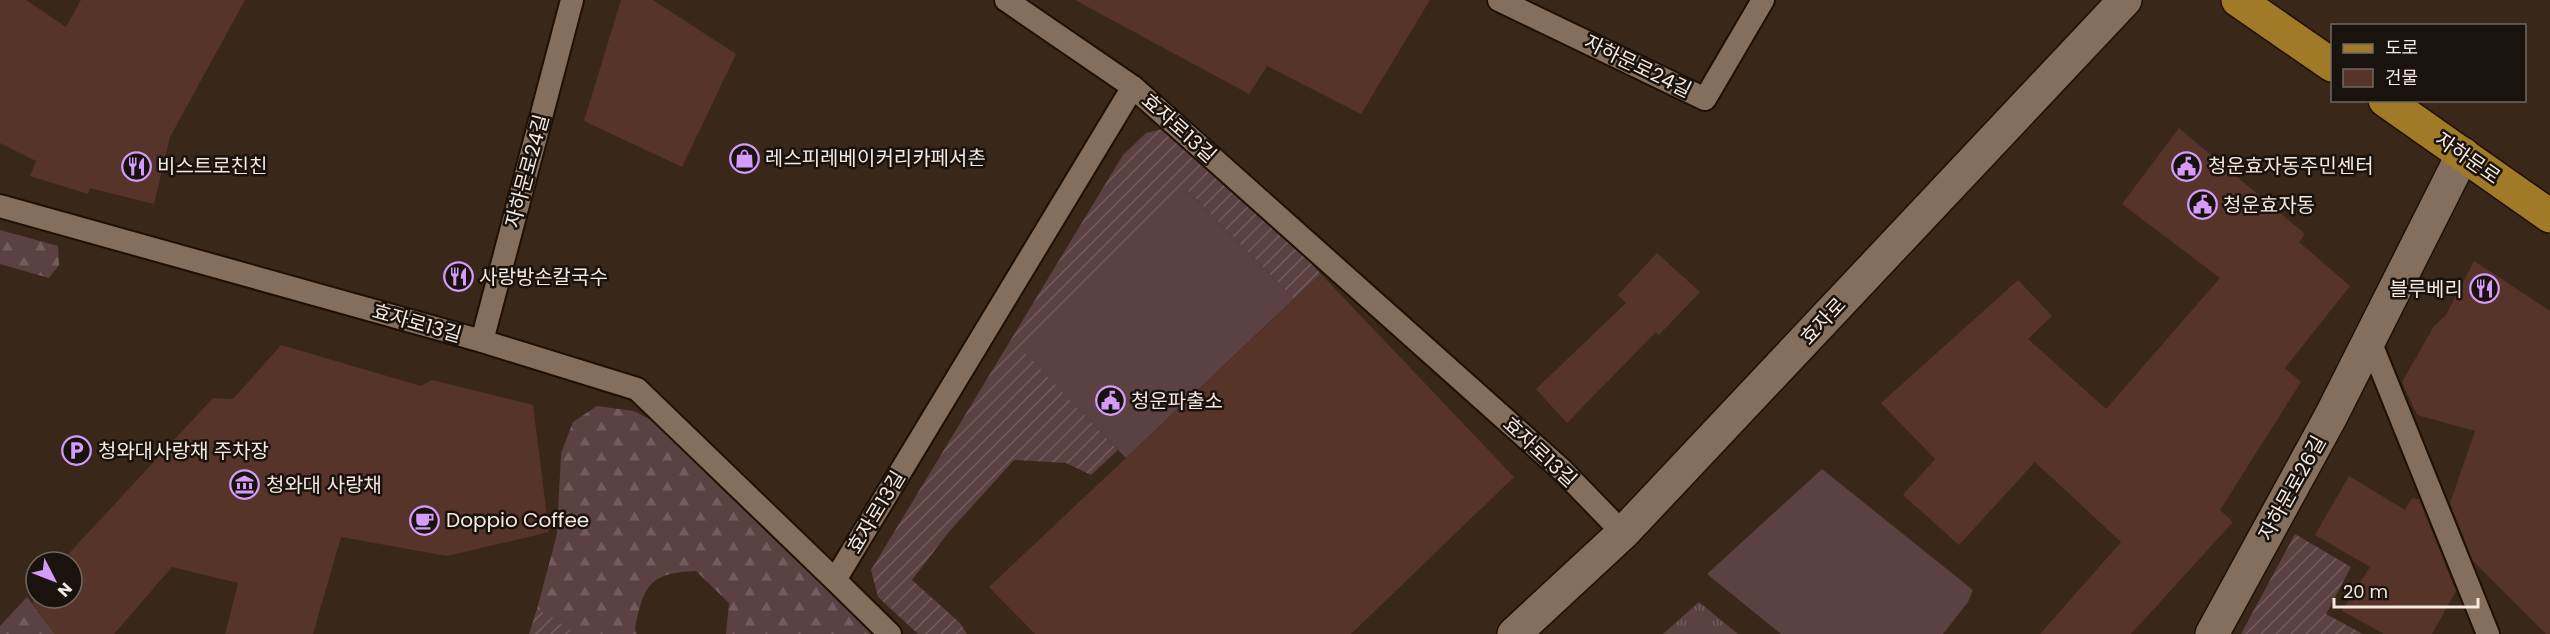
<svg xmlns="http://www.w3.org/2000/svg" width="2550" height="634" viewBox="0 0 2550 634" font-family="Poppins,'Noto Sans KR',sans-serif">
<style>
.grass{fill:#5b4142}
.forest{fill:url(#forest-firs)}
.park{fill:url(#park-tufts)}
.garden{fill:url(#garden-furrows)}
.building{fill:#57342a}
.lines{fill:none;stroke-linecap:round;stroke-linejoin:round}
.service-casing{stroke:#201004;stroke-width:26}
.minor-casing{stroke:#201004;stroke-width:36}
.tertiary-casing{stroke:#201004;stroke-width:36}
.primary-casing{stroke:#201004;stroke-width:36}
.service{stroke:#846f5f;stroke-width:22}
.minor{stroke:#846f5f;stroke-width:33}
.tertiary{stroke:#846f5f;stroke-width:33}
.primary{stroke:#a07a26;stroke-width:33}
.labels{text-anchor:middle;stroke-width:5;stroke-linejoin:round;paint-order:stroke}
.street-label{font-size:20px;fill:#f4e8df;stroke:#1a120c}
.poi-label{font-size:20px;fill:#f4e8df;stroke:#1a120c;text-anchor:start}
</style>
<defs>
<pattern id="forest-firs" width="22" height="20" patternUnits="userSpaceOnUse" patternTransform="scale(1.5)"><rect width="22" height="20" fill="#5b4142"/><path d="M5 1l3.5 6h-7zM16 11l3.5 6h-7z" fill="#735c5d"/></pattern>
<pattern id="park-tufts" width="24" height="20" patternUnits="userSpaceOnUse" patternTransform="scale(1.5)"><rect width="24" height="20" fill="#5b4142"/><path d="M3 7l-1-3M5 7V3M7 7l1-3M15 17l-1-3M17 17v-4M19 17l1-3" fill="none" stroke="#735c5d"/></pattern>
<pattern id="garden-furrows" width="10" height="10" patternUnits="userSpaceOnUse" patternTransform="scale(1.5)"><rect width="10" height="10" fill="#5b4142"/><path d="M-1 1l2-2M0 10L10 0M9 11l2-2" fill="none" stroke="#735c5d"/></pattern>
</defs>
<rect width="100%" height="100%" fill="#392719"/>
<g class="grass">
<polygon points="1188,191 1294,299 1126,458 1024,353"/>
<polygon points="1822,469 1973,590 1968,602 1943,634 1781,634 1707,574"/>
</g>
<g class="forest">
<polygon points="0,230 58,246 59,265 49,278 0,264"/>
<path d="M597,406L634,411L670,430L878,634H726L729,603L696,571C649,573 644,585 635,629L637,634H573L537,609L557,534L561,453L573,422Z"/>
<polygon points="27,597 55,634 0,634 0,626"/>
</g>
<polygon class="park" points="1699,602 1738,634 1663,634"/>
<g class="garden">
<polygon points="1163,129 1280,229 1321,274 1294,299 1188,191 1025,353 1118,450 1091,475 1066,463 1014,460 948,533 912,580 960,623 967,634 918,634 878,597 871,570 1123,155 1146,133"/>
<polygon points="2295,534 2351,567 2326,614 2363,634 2241,634"/>
<polygon points="537,609 570,629 573,634 529,634"/>
</g>
<g class="building">
<polygon points="0,0 26,0 66,27 81,0 245,0 170,137 154,204 90,188 88,194 30,176 36,161 0,143"/>
<polygon points="621,0 653,0 736,54 682,167 584,121"/>
<polygon points="1075,0 1430,0 1361,114 1267,66 1249,94"/>
<polygon points="2179,128 2305,234 2299,242 2350,286 2285,368 2301,382 2220,510 2233,522 2131,634 2040,634 2121,542 2035,462 1959,545 1903,495 1935,459 1881,403 2018,280 2052,316 2028,339 2106,409 2220,278 2122,204"/>
<polygon points="1657,253 1700,292 1659,335 1656,332 1567,423 1536,389 1626,303 1618,295"/>
<polygon points="2474,261 2550,311 2550,634 2546,634 2473,561 2450,503 2475,431 2417,415 2402,382 2434,326 2446,315"/>
<polygon points="1321,274 1514,477 1351,634 1035,634 989,587"/>
<polygon points="281,345 421,386 432,380 533,405 549,532 447,556 341,537 313,634 225,634 238,583 172,567 114,634 55,634 33,604 33,591 36,588 36,598 72,598 72,562 61,562 213,398 233,399"/>
<polygon points="2349,476 2405,510 2412,498 2419,499 2456,591 2432,634 2384,634 2342,611 2370,567 2315,535"/>
</g>
<g class="lines">
<defs>
<g id="service">
<polyline points="1006,0 1133,87"/>
<polyline points="1499,0 1705,99 1763,0"/>
<polyline points="0,206 482,341 637,389 835,580 1133,87 1561,469 1623,533"/>
<polyline points="482,341 572,0"/>
<polyline points="2370,341 2488,634"/>
<polyline points="835,580 890,634"/>
</g>
<polyline id="minor" points="2212,634 2331,416 2463,154"/>
<polyline id="tertiary" points="1514,634 1623,533 2125,0"/>
<g id="primary">
<polyline points="2238,0 2332,65"/>
<polyline points="2385,100 2550,216"/>
</g>
</defs>
<use href="#service" class="service-casing"/>
<use href="#minor" class="minor-casing"/>
<use href="#tertiary" class="tertiary-casing"/>
<use href="#primary" class="primary-casing"/>
<use href="#service" class="service"/>
<use href="#minor" class="minor"/>
<use href="#tertiary" class="tertiary"/>
<use href="#primary" class="primary"/>
</g>
<defs>
<symbol id="shop-ring" viewBox="-11 -11 22 22"><circle r="9.5" fill="#1a120c" stroke="#d59bfa" stroke-width="1.5"/><path d="M-5-2.5h2.3a2.7 3.5 0 0 1 5.4 0H5L5.5 6h-11ZM-1.5-2.5h3a1.5 2.3 0 0 0-3 0Z" fill="#d59bfa"/></symbol>
<symbol id="restaurant-ring" viewBox="-11 -11 22 22"><circle r="9.5" fill="#1a120c" stroke="#d59bfa" stroke-width="1.5"/><path d="M-5-6h1v4h1v-4h1v4h1v-4h1v5L-1.5 .5V6h-2V.5L-5-1ZM5-6V6H3V1.5H1.5Q1.5-4 5-6Z" fill="#d59bfa"/></symbol>
<symbol id="civic-ring" viewBox="-11 -11 22 22"><circle r="9.5" fill="#1a120c" stroke="#d59bfa" stroke-width="1.5"/><path d="M-.6-6.5H3V-4.5H.6V-3L4-1V1h2V6H-6V1h2V-1L-.6-3ZM-1.2 2.5V6h2.4V2.5Z" fill="#d59bfa"/></symbol>
<symbol id="parking-ring" viewBox="-11 -11 22 22"><circle r="9.5" fill="#1a120c" stroke="#d59bfa" stroke-width="1.5"/><path d="M-3.5-5.5H1a3.5 3.5 0 0 1 0 7H-1V5.5H-3.5ZM-1-3.4V-.6H.8a1.4 1.4 0 0 0 0-2.8Z" fill="#d59bfa"/></symbol>
<symbol id="museum-ring" viewBox="-11 -11 22 22"><circle r="9.5" fill="#1a120c" stroke="#d59bfa" stroke-width="1.5"/><path d="M0-6L6-3V-2H-6V-3ZM-5-1h2V3h-2ZM-1-1h2V3h-2ZM3-1h2V3H3ZM-6 4H6V6H-6Z" fill="#d59bfa"/></symbol>
<symbol id="cafe-ring" viewBox="-11 -11 22 22"><circle r="9.5" fill="#1a120c" stroke="#d59bfa" stroke-width="1.5"/><path d="M-5.5-4.5H6V0H3Q3 3.5 0 3.5H-2.5Q-5.5 3.5-5.5 0ZM3-3.2v2h1.7v-2ZM-6 4.5H4V6H-6Z" fill="#d59bfa"/></symbol>
</defs>
<g fill-rule="evenodd">
<use href="#shop-ring" x="728" y="142" width="33" height="33"/>
<use href="#restaurant-ring" x="120" y="150" width="33" height="33"/>
<use href="#civic-ring" x="2170" y="150" width="33" height="33"/>
<use href="#civic-ring" x="2186" y="188" width="33" height="33"/>
<use href="#restaurant-ring" x="442" y="260" width="33" height="33"/>
<use href="#restaurant-ring" x="2468" y="272" width="33" height="33"/>
<use href="#civic-ring" x="1094" y="384" width="33" height="33"/>
<use href="#parking-ring" x="60" y="434" width="33" height="33"/>
<use href="#museum-ring" x="228" y="468" width="33" height="33"/>
<use href="#cafe-ring" x="408" y="504" width="33" height="33"/>
</g>
<g class="labels">
<g class="street-label">
<text transform="translate(1638 66) rotate(26)" y="7">자하문로24길</text>
<text transform="translate(1179 128) rotate(42)" y="7">효자로13길</text>
<text transform="translate(2468 158) rotate(35)" y="7">자하문로</text>
<text transform="translate(527 171) rotate(-75)" y="7">자하문로24길</text>
<text transform="translate(1823 321) rotate(-47)" y="7">효자로</text>
<text transform="translate(417 323) rotate(16)" y="7">효자로13길</text>
<text transform="translate(1540 452) rotate(43)" y="7">효자로13길</text>
<text transform="translate(2292 488) rotate(-61)" y="7">자하문로26길</text>
<text transform="translate(876 512) rotate(-59)" y="7">효자로13길</text>
</g>
<g class="poi-label">
<text x="765" y="165">레스피레베이커리카페서촌</text>
<text x="157" y="173">비스트로친친</text>
<text x="2208" y="173">청운효자동주민센터</text>
<text x="2223" y="212">청운효자동</text>
<text x="479" y="284">사랑방손칼국수</text>
<text x="2463" y="296" text-anchor="end">블루베리</text>
<text x="1131" y="408">청운파출소</text>
<text x="98" y="458">청와대사랑채 주차장</text>
<text x="266" y="492">청와대 사랑채</text>
<text x="446" y="527">Doppio Coffee</text>
</g>
</g>
<rect x="2331" y="24" width="195" height="78" fill="#1a120c" stroke="#716860" stroke-width="1.5"/>
<rect x="2343" y="44" width="30" height="9" fill="#a07a26" stroke="#716860" stroke-width="1.5"/>
<text x="2385" y="54" font-size="18" fill="#f4e8df">도로</text>
<rect x="2343" y="69" width="30" height="18" fill="#57342a" stroke="#716860" stroke-width="1.5"/>
<text x="2385" y="84" font-size="18" fill="#f4e8df">건물</text>
<g transform="translate(54 580) rotate(132)"><circle r="28" fill="#1a120c" stroke="#716860" stroke-width="1.5"/>
<path d="M0-4.5L10 22L0 15L-10 22Z" fill="#d59bfa"/>
<text y="-9" font-size="16" font-weight="bold" text-anchor="middle" fill="#f4e8df">N</text>
</g>
<path d="M2334 598v9h144v-9" fill="none" stroke="#f4e8df" stroke-width="3"/>
<text x="2343" y="598" font-size="18" fill="#f4e8df" stroke="#1a120c" stroke-width="4.5" paint-order="stroke">20 m</text>
</svg>
